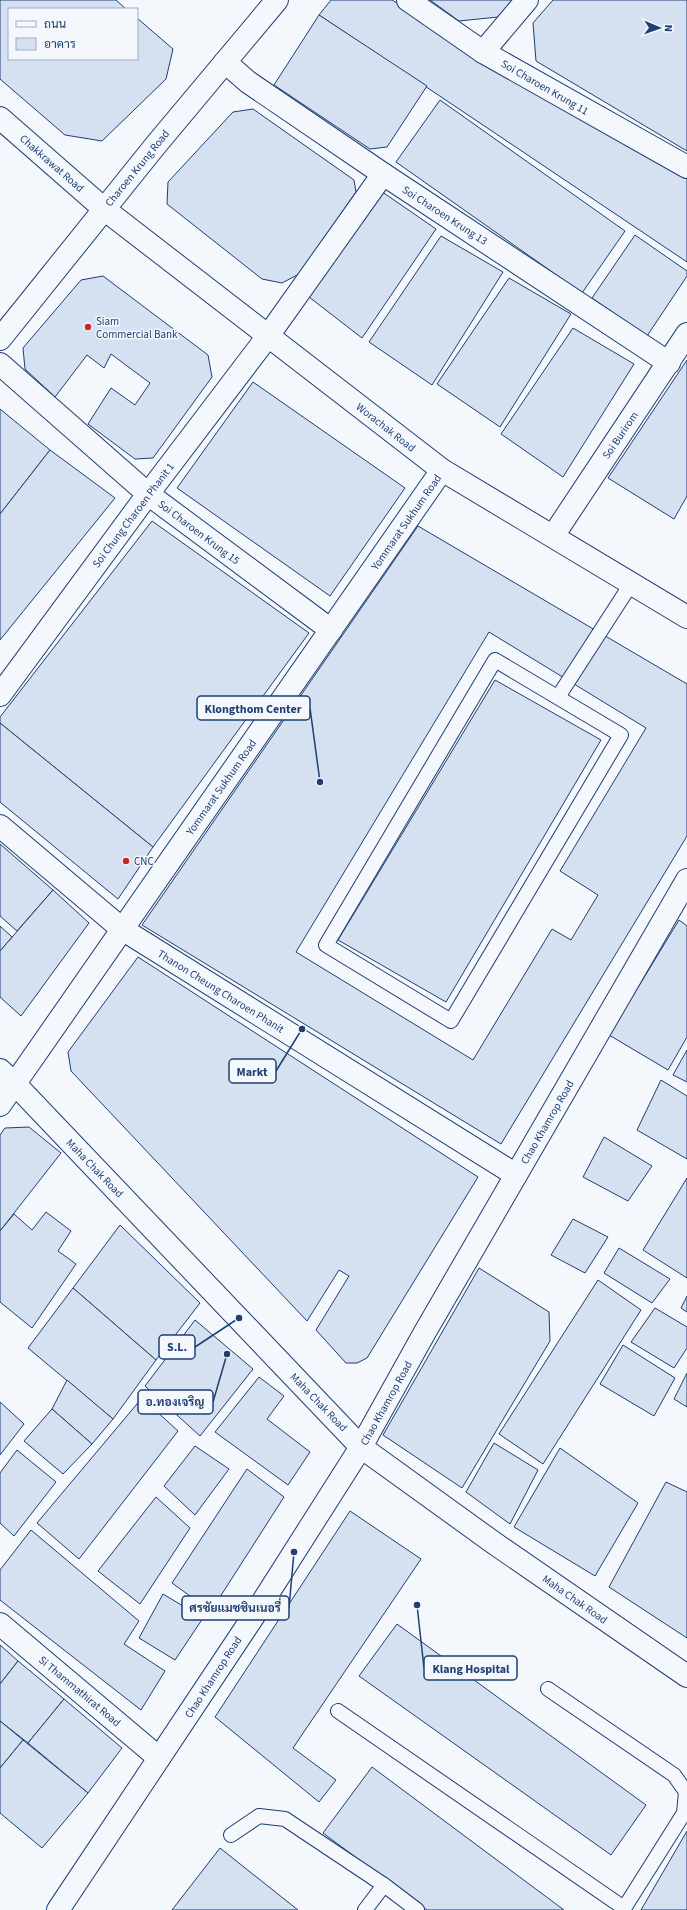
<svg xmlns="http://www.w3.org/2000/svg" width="687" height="1910" viewBox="0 0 687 1910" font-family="'Source Sans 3',Sarabun,sans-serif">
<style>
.building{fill:#d5e0f0;stroke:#1d3f73;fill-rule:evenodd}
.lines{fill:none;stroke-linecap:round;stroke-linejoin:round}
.lane-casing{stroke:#1d3f73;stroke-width:16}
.street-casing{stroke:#1d3f73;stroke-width:24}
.secondary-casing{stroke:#1d3f73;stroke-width:24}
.primary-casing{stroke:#1d3f73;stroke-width:24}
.lane{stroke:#f4f7fb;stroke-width:14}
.street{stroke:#f4f7fb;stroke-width:22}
.secondary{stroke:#f4f7fb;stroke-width:22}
.primary{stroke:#f4f7fb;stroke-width:22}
.poi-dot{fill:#c62828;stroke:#f4f7fb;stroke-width:1.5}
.labels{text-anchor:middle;stroke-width:3;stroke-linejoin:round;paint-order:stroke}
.street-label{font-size:11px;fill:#1d3f73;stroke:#f4f7fb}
.poi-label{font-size:11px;fill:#1d3f73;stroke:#f4f7fb;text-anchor:start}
.leader{fill:none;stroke:#1d3f73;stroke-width:1.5}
.callout-dot{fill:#1d3f73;stroke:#f4f7fb;stroke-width:1.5}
.callout{fill:#f4f7fb;stroke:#1d3f73;stroke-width:1.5}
.callout-label{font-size:12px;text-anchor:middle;font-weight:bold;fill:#1d3f73}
</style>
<rect width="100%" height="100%" fill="#f4f7fb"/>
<g class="building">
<polygon points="0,0 116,0 126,9 9,9 9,59 137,59 137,18 173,49 166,79 102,141 65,135 0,79"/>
<polygon points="331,0 392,0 687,179 687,262 319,15"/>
<polygon points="430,0 512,0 498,17 459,21"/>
<polygon points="553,0 687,0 687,151 536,61 533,23"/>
<polygon points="319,15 427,86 387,147 370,149 274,85"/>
<polygon points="440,100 625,231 582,293 396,162"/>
<polygon points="253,109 354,180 356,192 299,274 282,283 262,279 167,204 168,182 233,112"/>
<polygon points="381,191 436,229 362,338 309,297"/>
<polygon points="635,235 687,271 687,276 647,336 592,298"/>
<polygon points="441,236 503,272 432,385 369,342"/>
<polygon points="103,276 208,355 212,377 153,458 135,459 88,424 111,388 135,405 150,383 111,354 104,368 87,355 55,397 25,369 23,348 81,280"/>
<polygon points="509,278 571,314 500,427 437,384"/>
<polygon points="573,328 634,364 563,477 501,434"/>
<polygon points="687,360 687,496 674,519 608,478"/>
<polygon points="253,382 405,488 330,596 177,488"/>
<polygon points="0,409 50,450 0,514"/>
<polygon points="50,450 115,498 0,640 0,514"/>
<polygon points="152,521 309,633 153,847 0,723 0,717"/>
<path d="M418,526L687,684V836L501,1144L142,925ZM489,632L646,728L560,871L598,895L571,940L552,929L473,1060L296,952Z"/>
<polygon points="495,680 601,740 446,1002 338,940"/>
<polygon points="0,723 153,847 118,899 0,802"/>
<polygon points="0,844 53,890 17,931 0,916"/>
<polygon points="53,890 89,923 21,1016 0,997 0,951"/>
<polygon points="679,920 687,926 687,1037 668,1070 609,1035"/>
<polygon points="0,926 12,937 0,951"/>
<polygon points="138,957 478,1177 367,1358 357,1363 346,1363 316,1330 349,1276 339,1270 307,1321 71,1071 68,1052"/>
<polygon points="687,1050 687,1082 673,1075"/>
<polygon points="661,1080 687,1096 687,1159 637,1130"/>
<polygon points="29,1127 61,1153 0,1231 0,1135 5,1128"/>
<polygon points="604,1137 652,1166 628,1201 583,1177"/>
<polygon points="687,1178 687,1278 643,1250"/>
<polygon points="46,1212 71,1231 58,1251 76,1264 32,1328 0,1302 0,1231 14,1214 32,1230"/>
<polygon points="573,1219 608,1237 585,1273 551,1255"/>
<polygon points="120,1225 200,1303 156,1360 73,1288"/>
<polygon points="619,1248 670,1279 652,1303 604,1273"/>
<polygon points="479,1268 549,1312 550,1341 462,1488 383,1435"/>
<polygon points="598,1280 641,1310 543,1464 499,1434"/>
<polygon points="73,1288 156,1360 113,1419 28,1348"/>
<polygon points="687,1296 687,1312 681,1308"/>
<polygon points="655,1308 687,1327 687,1348 674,1368 631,1342"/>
<polygon points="195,1320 253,1369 200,1436 145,1386"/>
<polygon points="623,1345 675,1378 654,1416 600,1384"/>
<polygon points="687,1373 687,1407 674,1399"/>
<polygon points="259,1377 284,1396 267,1419 310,1452 288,1485 215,1432"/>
<polygon points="67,1380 113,1419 92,1444 52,1409"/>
<polygon points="142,1398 178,1431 79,1559 37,1523"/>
<polygon points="0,1402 24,1424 0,1455"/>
<polygon points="52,1409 92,1444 63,1474 24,1441"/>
<polygon points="494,1443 538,1470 510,1524 466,1492"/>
<polygon points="195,1446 229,1469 195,1515 164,1486"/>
<polygon points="560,1448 638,1503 595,1576 514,1527"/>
<polygon points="17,1450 56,1482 14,1536 0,1523 0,1473"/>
<polygon points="247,1469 284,1497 211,1611 172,1583"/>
<polygon points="666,1482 687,1492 687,1638 609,1587"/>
<polygon points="156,1497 190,1528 140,1604 98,1571"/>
<polygon points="350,1511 421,1559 293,1748 336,1780 319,1802 215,1717"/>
<polygon points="31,1530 139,1621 124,1644 165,1671 141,1710 0,1600 0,1570"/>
<polygon points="163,1594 203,1618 175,1660 139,1638"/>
<polygon points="397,1624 646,1805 611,1855 359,1676"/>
<polygon points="0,1645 18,1661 0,1684"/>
<polygon points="18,1661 64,1699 28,1743 0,1721 0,1684"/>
<polygon points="64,1699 122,1748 88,1793 28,1743"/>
<polygon points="0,1721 23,1740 0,1768"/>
<polygon points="23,1740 88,1793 42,1848 0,1813 0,1768"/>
<polygon points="372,1767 564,1910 427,1910 323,1833"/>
<polygon points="687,1831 687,1910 641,1910"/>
<polygon points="220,1848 298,1910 172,1910"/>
</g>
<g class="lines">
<defs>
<g id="lane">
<polygon points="495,660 621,735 451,1021 326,945"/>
<polyline points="558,697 631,584"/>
<polyline points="548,1689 674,1775 686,1792 684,1813 623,1910"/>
<polyline points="338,1711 624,1908"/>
<polyline points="231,1835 259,1816 285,1819 384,1885 417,1910"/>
<polyline points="365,1910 384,1885"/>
</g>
<g id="street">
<polyline points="408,0 483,52 687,167"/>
<polyline points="483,52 527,0"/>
<polyline points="225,62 248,82 383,174 669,363"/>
<polyline points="0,364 148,494 331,630"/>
<polyline points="553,536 687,334"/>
<polyline points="0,695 148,494 268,336 383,174"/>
<polyline points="0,826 122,929 516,1175"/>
<polyline points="0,1070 15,1084 361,1447 494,1543 687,1676"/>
<polyline points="0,1105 442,470"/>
<polyline points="0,1624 159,1758"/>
<polyline points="58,1910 253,1617 361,1447 425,1332 687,880"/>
</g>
<polyline id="secondary" points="104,209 442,470 687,617"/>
<g id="primary">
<polyline points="0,118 104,209"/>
<polyline points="0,339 155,146 277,0"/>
</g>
</defs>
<use href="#lane" class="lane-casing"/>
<use href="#street" class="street-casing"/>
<use href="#secondary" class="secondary-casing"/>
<use href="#primary" class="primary-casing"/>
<use href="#lane" class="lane"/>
<use href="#street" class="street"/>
<use href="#secondary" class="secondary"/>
<use href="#primary" class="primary"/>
</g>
<g class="poi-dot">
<circle cx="88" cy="327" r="4"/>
<circle cx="126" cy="861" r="4"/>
</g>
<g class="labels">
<g class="street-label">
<text transform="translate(545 87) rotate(30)" y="4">Soi Charoen Krung 11</text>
<text transform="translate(52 163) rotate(41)" y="4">Chakkrawat Road</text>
<text transform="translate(137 168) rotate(-51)" y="4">Charoen Krung Road</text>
<text transform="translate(445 215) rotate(33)" y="4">Soi Charoen Krung 13</text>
<text transform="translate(386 427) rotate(38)" y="4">Worachak Road</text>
<text transform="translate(620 435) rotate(-56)" y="4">Soi Burirom</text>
<text transform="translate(133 515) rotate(-53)" y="4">Soi Chung Charoen Phanit 1</text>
<text transform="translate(406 522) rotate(-55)" y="4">Yommarat Sukhum Road</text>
<text transform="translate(199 532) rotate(37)" y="4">Soi Charoen Krung 15</text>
<text transform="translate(221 787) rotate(-55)" y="4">Yommarat Sukhum Road</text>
<text transform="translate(221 991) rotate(32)" y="4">Thanon Cheung Charoen Phanit</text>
<text transform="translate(547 1122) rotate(-60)" y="4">Chao Khamrop Road</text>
<text transform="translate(95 1168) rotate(46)" y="4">Maha Chak Road</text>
<text transform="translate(319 1402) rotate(46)" y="4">Maha Chak Road</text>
<text transform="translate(386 1403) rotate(-61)" y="4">Chao Khamrop Road</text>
<text transform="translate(575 1599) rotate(35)" y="4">Maha Chak Road</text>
<text transform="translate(213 1677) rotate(-57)" y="4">Chao Khamrop Road</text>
<text transform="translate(80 1691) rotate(40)" y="4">Si Thammathirat Road</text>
</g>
<g class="poi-label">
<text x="96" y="325">Siam<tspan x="96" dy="13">Commercial Bank</tspan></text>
<text x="134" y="865">CNC</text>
</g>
</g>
<path class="leader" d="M320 782L310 708M302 1029L276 1071M239 1318L195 1347M227 1354L213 1402M294 1552L289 1608M417 1605L424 1668"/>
<g class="callout-dot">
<circle cx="320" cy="782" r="4"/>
<circle cx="302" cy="1029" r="4"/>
<circle cx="239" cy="1318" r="4"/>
<circle cx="227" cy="1354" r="4"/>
<circle cx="294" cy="1552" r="4"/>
<circle cx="417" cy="1605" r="4"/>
</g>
<g class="callout">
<rect x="197" y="696" width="113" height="24" rx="4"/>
<rect x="229" y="1059" width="47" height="24" rx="4"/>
<rect x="159" y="1335" width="36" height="24" rx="4"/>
<rect x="138" y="1390" width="75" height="24" rx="4"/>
<rect x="182" y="1596" width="107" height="24" rx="4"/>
<rect x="424" y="1656" width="93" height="24" rx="4"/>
</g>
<g class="callout-label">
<text x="253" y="713">Klongthom Center</text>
<text x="252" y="1076">Markt</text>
<text x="177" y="1351">S.L.</text>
<text x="175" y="1406">อ.ทองเจริญ</text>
<text x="235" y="1612">ศรชัยแมชชินเนอรี่</text>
<text x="471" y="1673">Klang Hospital</text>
</g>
<rect x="8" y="8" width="130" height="52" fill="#f4f7fb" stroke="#9eadc5"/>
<rect x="16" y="21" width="20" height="6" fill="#f4f7fb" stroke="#9eadc5"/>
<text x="44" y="28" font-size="12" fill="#1d3f73">ถนน</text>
<rect x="16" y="38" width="20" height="12" fill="#d5e0f0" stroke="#9eadc5"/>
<text x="44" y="48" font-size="12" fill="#1d3f73">อาคาร</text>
<g transform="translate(659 28) rotate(92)" stroke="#f4f7fb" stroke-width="3" paint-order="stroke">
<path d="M0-3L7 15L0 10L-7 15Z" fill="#1d3f73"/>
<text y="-6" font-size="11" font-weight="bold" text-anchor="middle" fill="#1d3f73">N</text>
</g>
</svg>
